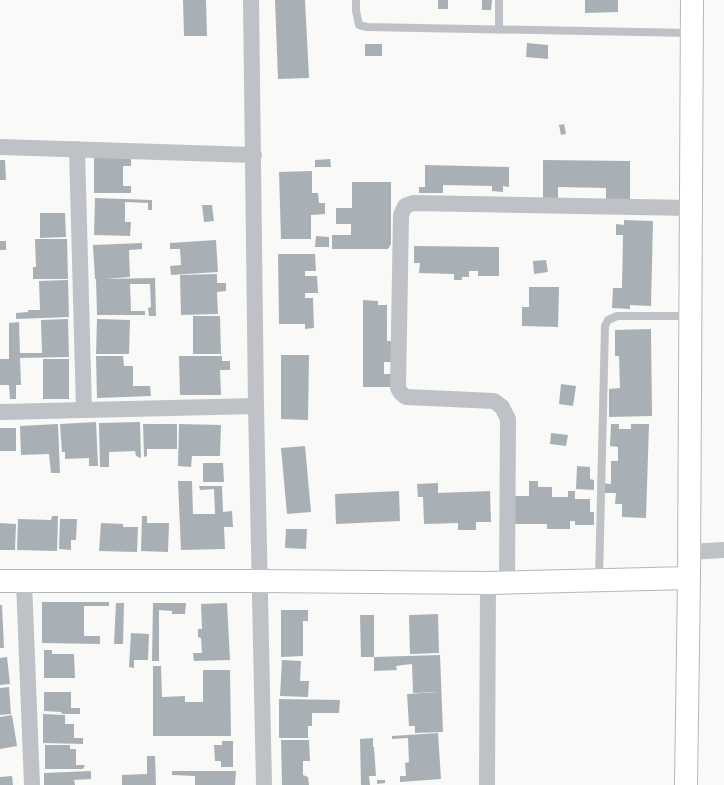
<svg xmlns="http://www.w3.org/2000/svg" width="724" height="785" viewBox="0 0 724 785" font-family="'DM Sans',sans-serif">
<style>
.building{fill:#a9b0b5}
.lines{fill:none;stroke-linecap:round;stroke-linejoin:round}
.secondary-casing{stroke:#b3b8bd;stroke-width:24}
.lane{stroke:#bec2c6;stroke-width:8}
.street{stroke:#bec2c6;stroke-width:16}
.secondary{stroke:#fff;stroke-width:22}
</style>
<rect width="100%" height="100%" fill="#f9f9f7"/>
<g class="building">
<polygon points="183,0 206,0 207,36 184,36"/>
<polygon points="275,0 305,0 309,78 278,79"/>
<rect x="438" y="0" width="10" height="9"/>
<polygon points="482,0 492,0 491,10 482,10"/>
<polygon points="585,0 618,0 618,12 585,13"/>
<polygon points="527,43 548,45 548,59 526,57"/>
<rect x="365" y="44" width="17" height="12"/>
<polygon points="564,124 566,134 561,135 559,125"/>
<polygon points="94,155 131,156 131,166 123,166 123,186 131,186 131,193 94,193"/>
<polygon points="330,159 331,167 315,167 315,160"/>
<polygon points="0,160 5,160 6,180 0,180"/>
<polygon points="543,160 630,161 630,206 606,205 606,188 558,187 558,203 543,202"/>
<polygon points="425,165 509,167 509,187 503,186 503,192 492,191 492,186 443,185 443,193 419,193 419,187 425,187"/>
<polygon points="312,171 312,193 318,193 319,203 325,203 325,214 311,215 311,239 281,239 279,172"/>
<polygon points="352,182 391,182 391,244 388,249 332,249 332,235 351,235 351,224 336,224 336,208 352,208"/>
<polygon points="95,198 152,200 152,210 148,210 148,203 125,202 125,222 131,222 130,236 94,235"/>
<polygon points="202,205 212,205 214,221 204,222"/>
<polygon points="40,213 65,213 66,237 40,238"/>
<polygon points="624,220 653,221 651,306 630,305 630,309 612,308 613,288 622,288 623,235 616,235 616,224 624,225"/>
<polygon points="316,236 329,237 329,247 315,247"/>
<polygon points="35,239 67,239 68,279 33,279 33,267 36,267"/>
<polygon points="216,240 218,272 171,275 170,266 181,265 180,249 170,249 170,243"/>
<rect x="0" y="241" width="6" height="9"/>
<polygon points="142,243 142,249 129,250 130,277 106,279 155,278 156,316 149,316 148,308 151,307 150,284 130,284 131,311 145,311 145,315 97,315 96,279 95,279 93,245"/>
<polygon points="414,246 499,247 499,276 478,276 478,271 469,271 469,277 462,277 462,280 454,280 454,274 419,273 420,263 414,263"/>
<polygon points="278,254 315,254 316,271 305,271 305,276 317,276 318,293 305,293 305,298 313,298 314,328 305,329 305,324 279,324"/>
<polygon points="546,260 548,272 534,274 533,261"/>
<polygon points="217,274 217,283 226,283 226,291 217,292 218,314 181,315 180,275"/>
<polygon points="68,280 69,317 16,319 16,313 28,312 28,310 40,310 39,281"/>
<polygon points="529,287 559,287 558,327 522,326 522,307 529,307"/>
<polygon points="363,300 378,301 378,305 387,305 387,341 397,341 397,362 384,362 384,374 391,374 391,387 363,387"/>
<polygon points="193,316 220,316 221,354 193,354"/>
<polygon points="68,319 69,357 20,358 21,385 16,385 16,399 10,399 9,385 0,385 0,359 9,359 9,323 19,322 20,353 42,353 41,320"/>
<polygon points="97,319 130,320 129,354 96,354"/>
<polygon points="651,329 652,416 609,417 609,389 620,388 619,356 615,356 615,330"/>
<polygon points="281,355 309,355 308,420 281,419"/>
<polygon points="96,356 123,356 124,366 133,366 133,386 150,386 151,396 97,398"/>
<polygon points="179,356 222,356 222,361 230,361 230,370 220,370 221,395 180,395"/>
<rect x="43" y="359" width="26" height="40"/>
<polygon points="561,384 576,386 573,406 559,404"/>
<polygon points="96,422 98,466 89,466 89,458 65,459 65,452 62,452 60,424"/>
<polygon points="140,422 141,458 136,456 135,451 109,452 109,467 100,467 99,423"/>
<polygon points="58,424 60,473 51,473 49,454 21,455 20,426"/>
<polygon points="143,424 177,424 177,449 147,449 147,456 144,457"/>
<polygon points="179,424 221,425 220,456 192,456 191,467 178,466"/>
<polygon points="611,424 619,424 619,429 631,429 631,424 649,424 646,518 622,517 622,504 615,504 616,493 603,493 603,483 611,484 611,461 618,461 618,447 610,446"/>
<rect x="0" y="428" width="16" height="23"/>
<polygon points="551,433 568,435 566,446 550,444"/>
<polygon points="305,446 311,512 287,514 281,448"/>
<polygon points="203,463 223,463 224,482 203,482"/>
<polygon points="577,466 590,467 590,479 594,480 594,490 576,489"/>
<polygon points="178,481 192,481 193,514 215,514 214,489 200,490 199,486 222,486 223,512 232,511 233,527 224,527 225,549 181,550"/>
<polygon points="529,481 538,481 538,487 552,487 552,497 568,497 568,491 575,491 575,499 590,499 590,512 594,512 594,525 575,525 575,521 570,521 570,529 547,529 547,524 513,524 513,496 529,496"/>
<polygon points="438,483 438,493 490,491 491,522 476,522 476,530 458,530 458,523 424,524 423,497 418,497 417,484"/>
<polygon points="399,491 400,521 336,524 335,494"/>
<polygon points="52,516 58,516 57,551 17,550 18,519 51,520"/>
<polygon points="142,516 147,516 147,523 169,523 168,552 141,551"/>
<polygon points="60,519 77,519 76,540 71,540 71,550 59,549"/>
<polygon points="0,523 16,524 15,550 0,550"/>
<polygon points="101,523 123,524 123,527 138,527 137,552 99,551"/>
<polygon points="286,529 307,529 306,549 285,548"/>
<polygon points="42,602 109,602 109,606 84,606 84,636 100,636 100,644 42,643"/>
<polygon points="116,603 124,603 123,644 114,644"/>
<polygon points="153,603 186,603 185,614 172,614 172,611 159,610 159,661 152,661"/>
<polygon points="227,603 230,660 194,661 193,653 202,653 201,638 198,637 198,629 202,629 201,604"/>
<polygon points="0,605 2,605 4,648 0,648"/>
<polygon points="281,610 308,610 308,621 303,621 303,656 281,657"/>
<polygon points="438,614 439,653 410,654 409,615"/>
<polygon points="360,615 374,615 374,657 361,657"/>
<polygon points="131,633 149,634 148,660 134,660 134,668 129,667"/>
<polygon points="44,650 52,650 52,654 74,654 75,678 44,678"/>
<polygon points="440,655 443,732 415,733 415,726 409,726 407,694 438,692 413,693 412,664 396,666 397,670 374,671 374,657"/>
<polygon points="7,657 10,684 0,685 0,658"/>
<polygon points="282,660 301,661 300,681 309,681 308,697 280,696"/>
<polygon points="153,666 161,666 162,697 185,696 185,702 203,702 203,670 230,670 231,736 153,736"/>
<polygon points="9,687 11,714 0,715 0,688"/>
<polygon points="44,692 71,692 71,708 80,708 80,714 62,714 61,712 44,711"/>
<polygon points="279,699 340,700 339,713 312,713 312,726 308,726 308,738 279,738"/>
<polygon points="43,714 65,715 65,724 74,724 74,738 83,738 83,744 43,743"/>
<polygon points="12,715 17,746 0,749 0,717"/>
<polygon points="438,733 441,779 400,782 400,776 406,776 405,763 409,762 408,738 392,739 392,736"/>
<polygon points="373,738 373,747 374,747 376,776 369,776 370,785 361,785 360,739"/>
<polygon points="281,740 309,740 310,761 303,761 303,775 308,777 309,785 282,785"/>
<polygon points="222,741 233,741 233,767 221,767 221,761 215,761 214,745 222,745"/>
<polygon points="45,745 70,745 70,749 76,749 76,765 85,765 83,769 45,769"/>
<polygon points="147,756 155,756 156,785 122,785 122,775 147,774"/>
<polygon points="91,771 91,779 74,780 75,785 44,785 44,773"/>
<polygon points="172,771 236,771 235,785 195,785 195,776 172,775"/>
<polygon points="12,776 13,785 0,785 0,777"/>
<polygon points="377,780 385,780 385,783 377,784"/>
</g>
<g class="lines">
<defs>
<g id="secondary">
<polyline points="0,581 259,581 488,583 689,578"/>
<polyline points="686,785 689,578 692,0"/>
</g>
</defs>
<use href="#secondary" class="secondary-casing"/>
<g class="lane">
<polyline points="356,0 356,11 359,25 367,27 691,33"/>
<polyline points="499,0 499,29"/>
<polyline points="599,579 605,326 608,320 617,316 690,316"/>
</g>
<g class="street">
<polyline points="251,0 256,406 264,785"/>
<polyline points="0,147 254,155"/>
<polyline points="77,149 84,410"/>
<polyline points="0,412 256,406"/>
<polyline points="689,552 724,550"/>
<polyline points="24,582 32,785"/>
<polyline points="507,583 508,419 502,407 494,401 406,397 401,393 398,388 401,215 405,206 413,203 691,208"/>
<polyline points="487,785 488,583"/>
</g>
<use href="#secondary" class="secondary"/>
</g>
</svg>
